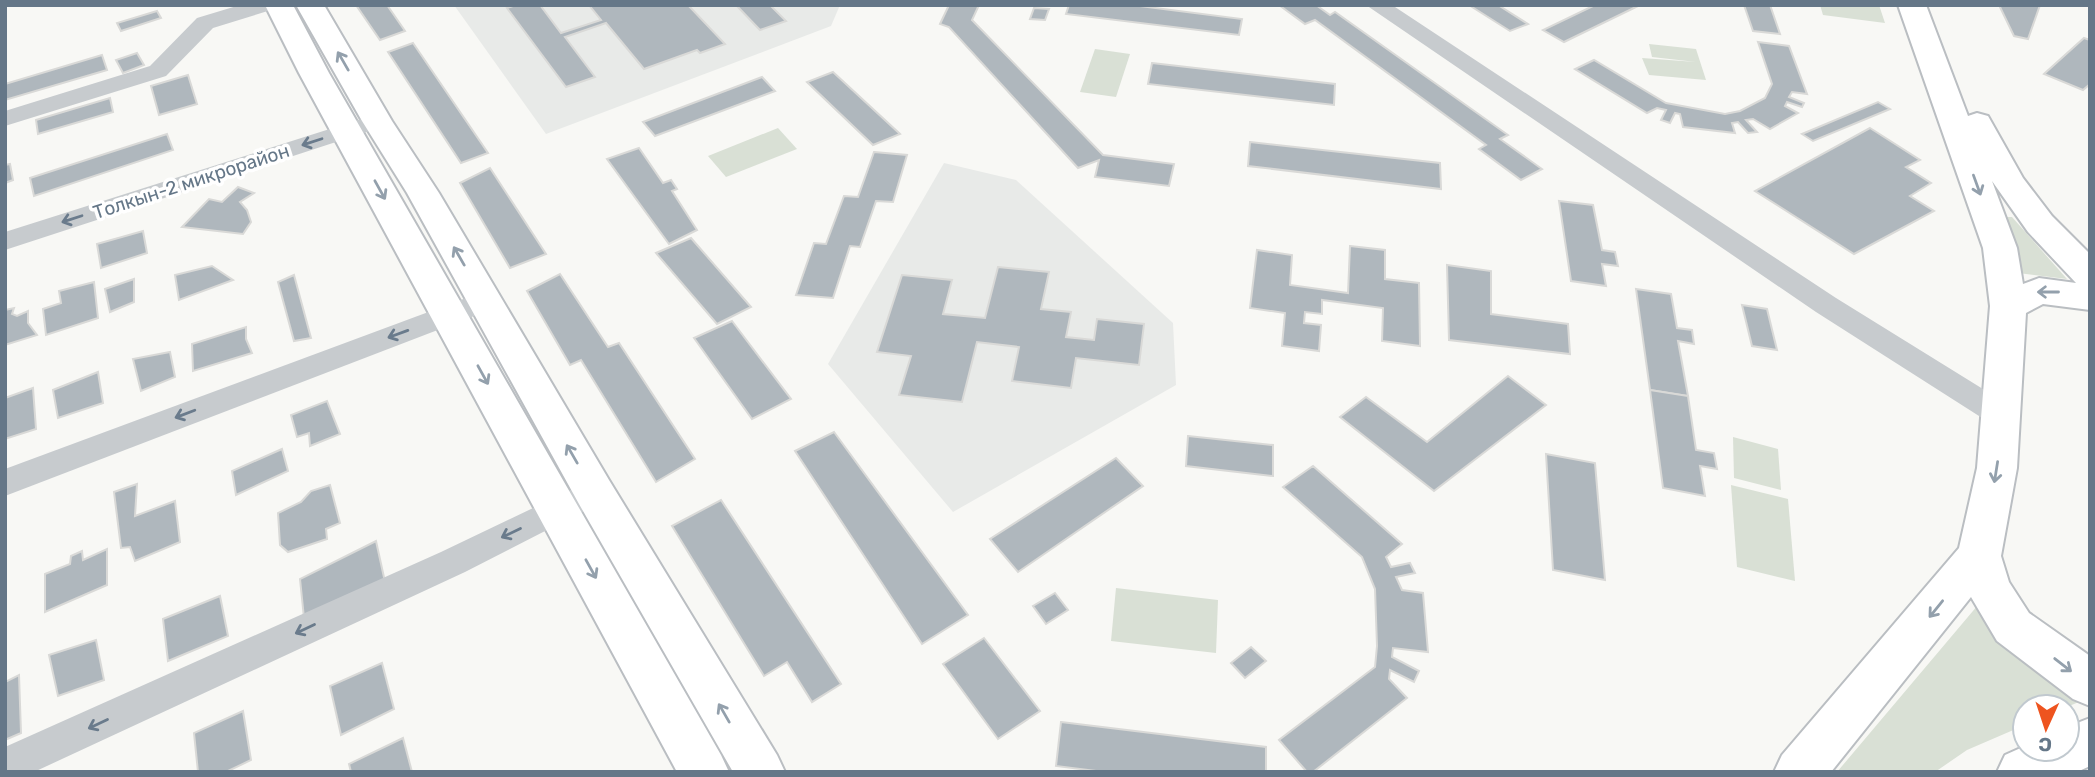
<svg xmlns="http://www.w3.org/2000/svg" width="2095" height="777" viewBox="0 0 2095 777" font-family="Rubik,sans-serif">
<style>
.built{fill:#e8eae8}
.green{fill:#d9e0d5}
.building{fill:#afb7bd;stroke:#d9d9d7;stroke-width:2}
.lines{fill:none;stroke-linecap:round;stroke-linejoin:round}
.major-casing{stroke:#babec2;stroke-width:4}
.minor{fill:#c7cbce;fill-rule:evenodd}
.major{fill:#fff;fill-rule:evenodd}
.oneway{stroke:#93a0ac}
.oneway2{stroke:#6a7b8c}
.labels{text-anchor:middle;stroke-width:7;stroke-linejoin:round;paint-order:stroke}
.street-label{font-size:19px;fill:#657788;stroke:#fff}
</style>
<rect width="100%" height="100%" fill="#f8f8f5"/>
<g class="built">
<polygon points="454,5 840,5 831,26 546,134"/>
<polygon points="944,163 1016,180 1173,323 1176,385 953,512 828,364"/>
</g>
<g class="green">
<polygon points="1820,5 1879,5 1885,23 1823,15"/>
<polygon points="1649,44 1696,49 1706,80 1649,75 1642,58 1696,62 1652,57"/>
<polygon points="1095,49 1130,54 1116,97 1080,92"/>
<polygon points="778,128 797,149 726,177 708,156"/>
<polygon points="2006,217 2012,217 2067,279 2018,273"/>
<polygon points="1733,437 1778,449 1781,490 1734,478"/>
<polygon points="1731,485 1788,499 1795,581 1737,567"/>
<polygon points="1116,588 1218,600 1216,653 1111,641"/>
<polygon points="1978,605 2081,701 2067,707 2025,707 2025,725 1967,750 1935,772 1837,772"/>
</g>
<g class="building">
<polygon points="356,5 387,5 405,31 380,40"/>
<polygon points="516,5 540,5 561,33 601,20 589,5 688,5 725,44 700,53 697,50 644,69 606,23 565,37 595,77 566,87 507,8"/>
<polygon points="736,5 770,5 786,21 760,30"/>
<polygon points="949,5 979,5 972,20 1103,155 1174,164 1169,186 1095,177 1099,160 1078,168 949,27 940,24"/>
<polygon points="1069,5 1132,5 1242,19 1239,35 1066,14"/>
<polygon points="1279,5 1316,5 1330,15 1335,12 1508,135 1500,139 1542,169 1521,180 1479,149 1486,145 1315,20 1305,24"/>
<polygon points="1469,5 1498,5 1528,24 1510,31"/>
<polygon points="1595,5 1640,5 1564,42 1543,30"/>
<polygon points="1744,5 1770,5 1780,34 1753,31"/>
<polygon points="1999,5 2040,5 2028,39 2014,36"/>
<polygon points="1034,8 1049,9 1045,20 1030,19"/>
<polygon points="157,11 161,18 121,31 117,23"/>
<polygon points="2084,38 2090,40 2090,84 2083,90 2044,74"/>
<polygon points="1758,42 1789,46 1807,94 1792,92 1789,97 1804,103 1802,107 1787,102 1785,106 1798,113 1770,129 1753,119 1746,120 1757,132 1748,133 1738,122 1732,123 1735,133 1683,127 1680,114 1675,113 1670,123 1661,120 1666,110 1657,108 1647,113 1575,69 1594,60 1666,103 1725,114 1740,111 1765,98 1772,84"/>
<polygon points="413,43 488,153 461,163 388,52"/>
<polygon points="137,53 144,65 123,73 116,60"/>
<polygon points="102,55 107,70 5,100 5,84"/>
<polygon points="1152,63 1335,84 1334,105 1148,84"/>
<polygon points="833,72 900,134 873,145 807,82"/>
<polygon points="188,75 197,104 159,115 151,86"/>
<polygon points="762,77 775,91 655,136 643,122"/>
<polygon points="110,98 113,112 38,134 36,120"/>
<polygon points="1878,102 1890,109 1813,141 1802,134"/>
<polygon points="1870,128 1920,160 1906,167 1931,183 1910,196 1934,211 1854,254 1755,191"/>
<polygon points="167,134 173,150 34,196 30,178"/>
<polygon points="1250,142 1440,163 1441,189 1248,166"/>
<polygon points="639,148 663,183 671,180 677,189 672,191 697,230 669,244 607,159"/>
<polygon points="874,152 907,155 893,202 876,201 860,247 850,246 833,298 796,295 814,243 826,244 844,196 858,197"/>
<polygon points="10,164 13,180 5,183 5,165"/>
<polygon points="490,168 546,254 510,268 460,183"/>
<polygon points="238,187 254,193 240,202 247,210 251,222 243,234 182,227 209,199 222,202"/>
<polygon points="1559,201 1593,205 1602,250 1615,252 1618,266 1602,264 1606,286 1571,281"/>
<polygon points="143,231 147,253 101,268 97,244"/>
<polygon points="691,238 751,307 717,324 656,253"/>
<polygon points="1350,246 1385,250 1385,279 1419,283 1420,346 1382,341 1383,308 1322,300 1322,314 1305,312 1304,323 1321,325 1319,351 1282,346 1285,313 1250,308 1257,250 1292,255 1290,285 1348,293"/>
<polygon points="1447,265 1491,271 1491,314 1568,324 1570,354 1449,340"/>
<polygon points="212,266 233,280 179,300 175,275"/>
<polygon points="998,267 1049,272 1041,309 1071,312 1066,337 1094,340 1097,319 1144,324 1139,365 1076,358 1071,388 1012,381 1019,347 977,342 962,402 899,395 911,356 877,352 902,275 952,280 943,314 985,318"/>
<polygon points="560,274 608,347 619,343 695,459 656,482 581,360 570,365 527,291"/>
<polygon points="294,275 311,338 294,341 278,282"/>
<polygon points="134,279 134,302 110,312 105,289"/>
<polygon points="94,282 98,318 46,335 43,309 61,303 59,291"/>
<polygon points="1636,289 1671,294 1677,328 1692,330 1694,344 1678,341 1688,396 1650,390"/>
<polygon points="1742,305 1767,309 1777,350 1752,346"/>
<polygon points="14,308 12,314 17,316 28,311 28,323 37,335 5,345 5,310"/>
<polygon points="732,321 791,399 752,419 694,338"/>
<polygon points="246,327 246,339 252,353 193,371 192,344"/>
<polygon points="170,352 175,377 141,391 133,359"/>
<polygon points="98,372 103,403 58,418 53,390"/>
<polygon points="1508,376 1546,405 1434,491 1340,417 1366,397 1427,442"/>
<polygon points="33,388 36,429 5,439 5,398"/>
<polygon points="1650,390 1688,396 1696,450 1714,453 1717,469 1700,466 1705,496 1663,488"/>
<polygon points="327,401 340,434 310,446 309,433 297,437 291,415"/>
<polygon points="834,432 968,615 922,644 795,451"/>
<polygon points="1188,436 1273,445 1273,476 1186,466"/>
<polygon points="282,449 288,471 236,495 232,471"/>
<polygon points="1546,454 1595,463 1605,580 1553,570"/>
<polygon points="1116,458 1143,486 1018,572 990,539"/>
<polygon points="1313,466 1402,544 1386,557 1391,567 1410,563 1415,573 1396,577 1402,590 1423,593 1428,652 1393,648 1392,657 1419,671 1414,682 1390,670 1389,679 1407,698 1313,772 1307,772 1279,740 1375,667 1377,646 1375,589 1362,557 1283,487"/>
<polygon points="137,484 135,516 175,501 180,542 135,561 130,547 121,548 114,492"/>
<polygon points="330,485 340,523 326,529 327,539 288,552 280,545 278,513 301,502 311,491"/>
<polygon points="721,500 841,684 812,702 787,662 764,676 672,526"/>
<polygon points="376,541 385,582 304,618 300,579"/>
<polygon points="107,549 107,585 45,612 45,574 70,564 71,556 82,551 83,560"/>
<polygon points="1055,593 1068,610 1046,624 1033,606"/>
<polygon points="220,596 228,636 168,661 163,619"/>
<polygon points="984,638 1040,711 998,739 943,664"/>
<polygon points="96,640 104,680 58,696 49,655"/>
<polygon points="1251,647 1266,661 1245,678 1231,663"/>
<polygon points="382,663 394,709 341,735 330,686"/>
<polygon points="19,675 21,733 5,740 5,682"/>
<polygon points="243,711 251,760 226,772 198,772 194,733"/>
<polygon points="1061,722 1266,747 1266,772 1104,772 1056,766"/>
<polygon points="403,738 412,772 351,772 349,764"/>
</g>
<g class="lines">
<defs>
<g id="major">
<polygon points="265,5 293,5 329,73 721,755 729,772 677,772 299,73"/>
<polygon points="296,5 324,5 392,121 439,193 609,480 777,755 785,772 733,772 579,504 407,193 362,121"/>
<path d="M1898,5H1926L1968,116L1977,113L1988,116L2023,178L2052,216L2090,254V310L2043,304L2026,313L2017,468L2001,556L2009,582L2029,613L2090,656V706L2073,699L1997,641L1971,597L1831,772H1774L1782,755L1959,548L1977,468L1990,306L1983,248ZM1992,181L2028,232L2076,283L2039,278L2023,284L2017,248Z"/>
<polygon points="2090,718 2090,766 2077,772 1997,772 2005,755 2025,746 2025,749 2067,749 2067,727"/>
</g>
</defs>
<use href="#major" class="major-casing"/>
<g class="minor">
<polygon points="240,5 274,5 271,10 213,28 166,76 5,126 5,111 150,66 197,18"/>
<polygon points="1366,5 1392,5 1836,298 2012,407 2016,415 2012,423 2001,427 1990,423 1816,312"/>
<polygon points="377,114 385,116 389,121 385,126 5,250 5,232"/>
<polygon points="485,291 495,294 499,301 495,308 5,496 5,469"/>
<polygon points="575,488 586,492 591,501 586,510 465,572 34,772 5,772 5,747 441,552"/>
</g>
<use href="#major" class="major"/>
</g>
<defs><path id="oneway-shaft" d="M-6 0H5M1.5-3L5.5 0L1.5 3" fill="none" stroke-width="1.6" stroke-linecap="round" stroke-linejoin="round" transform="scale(1.75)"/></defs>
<g class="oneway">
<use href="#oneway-shaft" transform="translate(343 61) rotate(-120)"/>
<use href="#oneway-shaft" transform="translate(1977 185) rotate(70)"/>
<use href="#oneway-shaft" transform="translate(380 190) rotate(61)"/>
<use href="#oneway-shaft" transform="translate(459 256) rotate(-120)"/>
<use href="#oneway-shaft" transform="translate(2048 292) rotate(180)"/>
<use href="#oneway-shaft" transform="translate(483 375) rotate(61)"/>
<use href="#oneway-shaft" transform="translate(572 454) rotate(-120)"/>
<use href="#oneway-shaft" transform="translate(1996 472) rotate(99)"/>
<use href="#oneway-shaft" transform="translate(591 569) rotate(61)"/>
<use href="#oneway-shaft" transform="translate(1936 609) rotate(129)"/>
<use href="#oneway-shaft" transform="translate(2063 665) rotate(38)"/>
<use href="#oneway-shaft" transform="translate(724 713) rotate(-120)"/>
</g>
<g class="oneway2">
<use href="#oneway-shaft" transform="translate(312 142) rotate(162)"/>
<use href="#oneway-shaft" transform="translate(72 219) rotate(162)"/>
<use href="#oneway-shaft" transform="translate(398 334) rotate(160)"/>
<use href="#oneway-shaft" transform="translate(185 414) rotate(159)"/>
<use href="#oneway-shaft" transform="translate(511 533) rotate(154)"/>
<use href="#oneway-shaft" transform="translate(305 629) rotate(155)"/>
<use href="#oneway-shaft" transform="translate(98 724) rotate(155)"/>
</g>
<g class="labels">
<g class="street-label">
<text transform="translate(191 181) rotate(-18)" y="7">Толкын-2 микрорайон</text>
</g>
</g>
<rect width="2095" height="777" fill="none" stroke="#657788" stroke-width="14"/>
<g transform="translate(2046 728) rotate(183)"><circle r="33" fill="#ffffff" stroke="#c1c9cf" stroke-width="2"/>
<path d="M0-5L12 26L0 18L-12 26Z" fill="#ee541f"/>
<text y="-10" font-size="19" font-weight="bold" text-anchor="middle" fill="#657788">С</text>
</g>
</svg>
